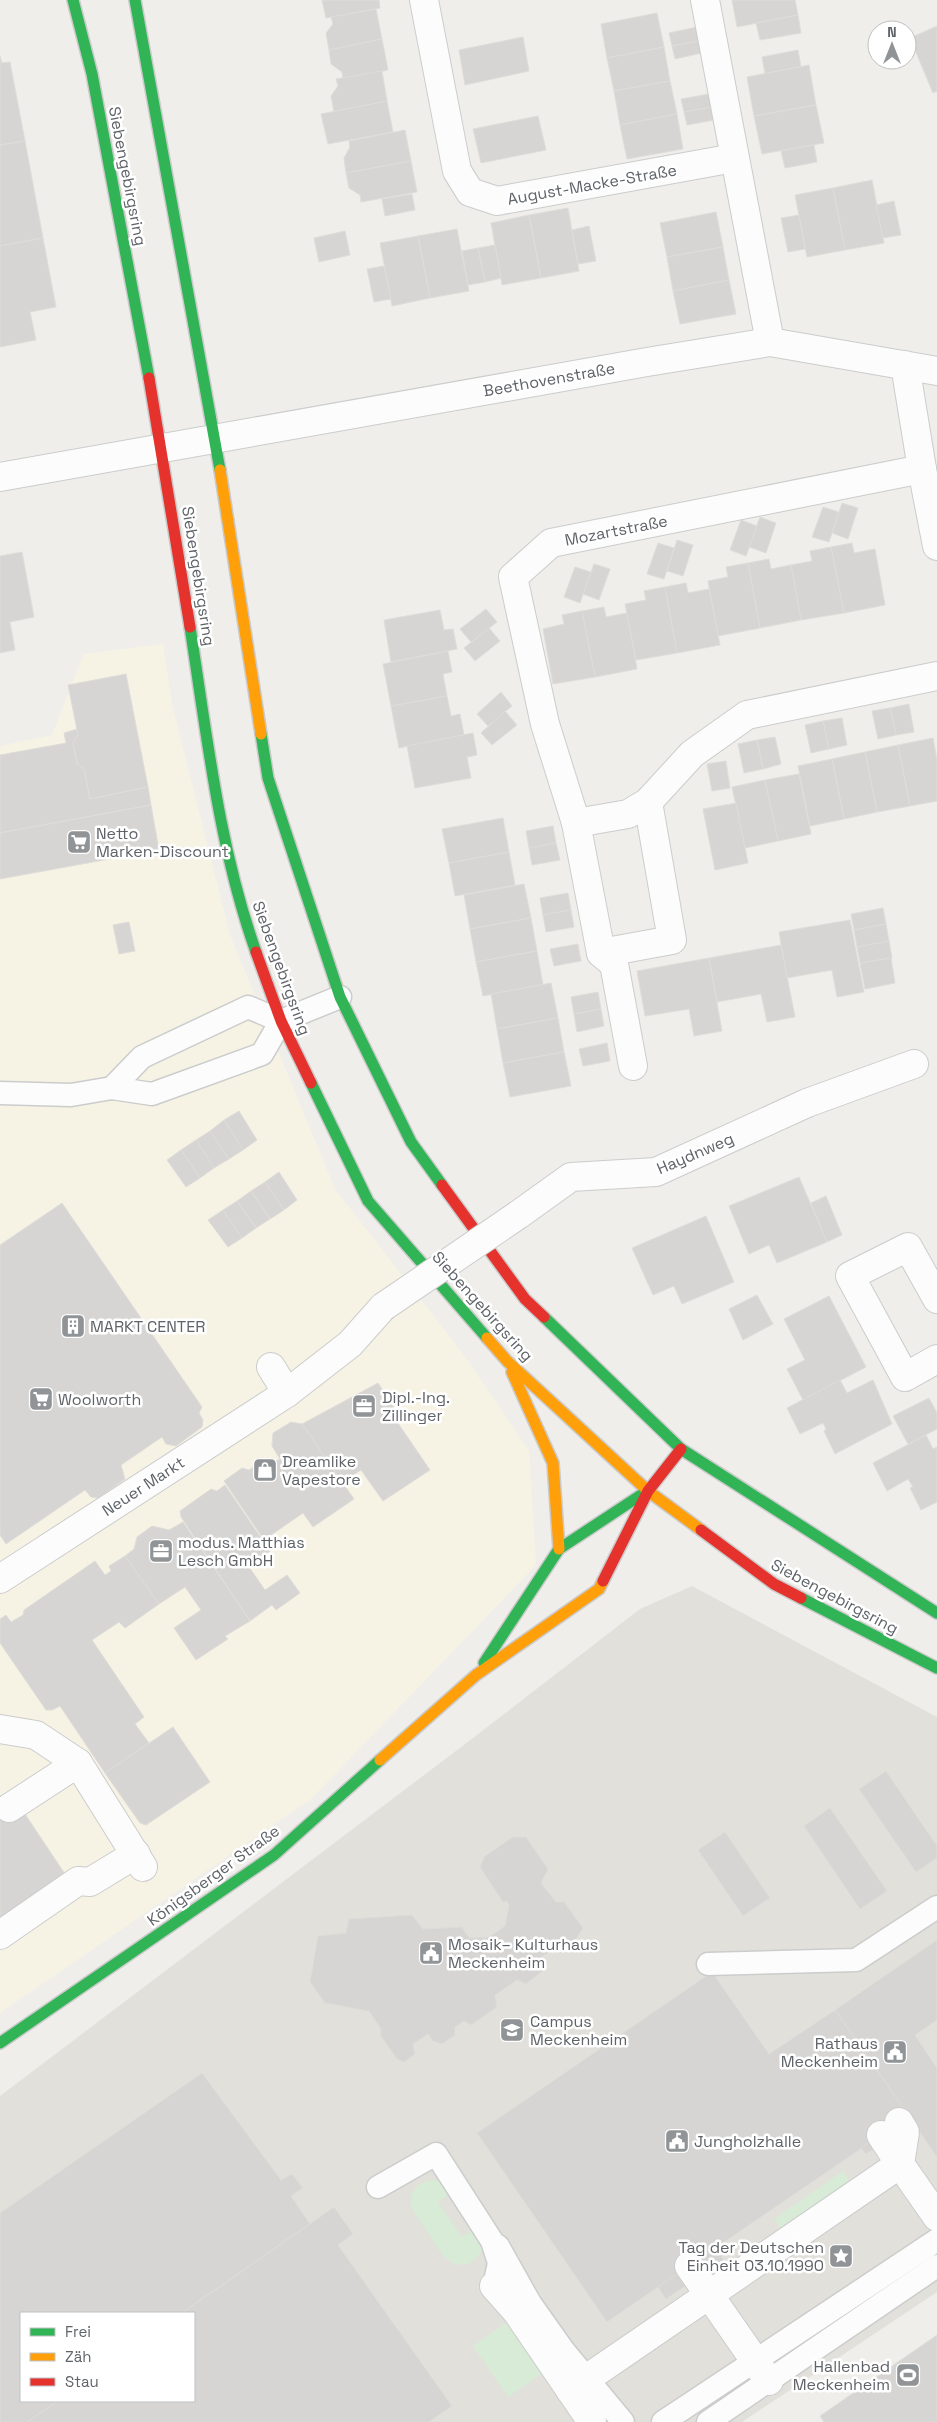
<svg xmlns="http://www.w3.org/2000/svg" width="937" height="2422" viewBox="0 0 937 2422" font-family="'Space Grotesk',sans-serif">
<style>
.commercial{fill:#f7f3e4}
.education{fill:#e2e0da;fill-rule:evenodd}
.green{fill:#d8ebd6}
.building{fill:#d6d5d3;stroke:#deddd9}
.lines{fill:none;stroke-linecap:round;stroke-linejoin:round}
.lane-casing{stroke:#cbcccc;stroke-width:25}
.street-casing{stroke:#cbcccc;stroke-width:30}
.fast-casing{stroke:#cacacb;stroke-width:14}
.slow-casing{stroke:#cacacb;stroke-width:14}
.jam-casing{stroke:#cacacb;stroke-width:14}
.lane{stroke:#fdfcfc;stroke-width:22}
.street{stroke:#fdfcfc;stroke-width:28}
.fast{stroke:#30b455;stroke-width:11}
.slow{stroke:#ff9f0a;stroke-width:11}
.jam{stroke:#e5322d;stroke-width:11}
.street-bridge-casing{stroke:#cbcccc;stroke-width:30;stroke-linecap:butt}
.street-bridge{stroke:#fdfcfc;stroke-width:28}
.labels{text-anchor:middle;stroke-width:5;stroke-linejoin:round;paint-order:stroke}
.street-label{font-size:16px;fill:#5f6368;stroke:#fff}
.poi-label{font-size:16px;fill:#5f6368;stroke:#fff;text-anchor:start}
</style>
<rect width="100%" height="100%" fill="#efeeea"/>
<polygon class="commercial" points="163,644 172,704 230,935 335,1189 466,1358 529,1451 536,1565 311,1799 0,2013 0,746 52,735 84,654"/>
<path class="education" d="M692,1586L937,1717V2292L742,2422H0V2096L473,1738L640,1609ZM21,2313H194V2401H21Z"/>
<g class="green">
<polygon points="843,2171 850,2182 781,2229 774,2219"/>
<path d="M434,2180L445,2183L454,2191L438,2202L462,2237L477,2227L483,2248C478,2263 460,2271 447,2259C439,2252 433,2240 427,2231C422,2223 413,2214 411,2204C409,2190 421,2180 434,2180Z"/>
<polygon points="509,2321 544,2372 508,2397 473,2346"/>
</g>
<g class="building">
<polygon points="322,0 379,0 380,8 326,18"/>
<polygon points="732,0 795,0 798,15 737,27"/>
<polygon points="376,9 382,39 329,50 326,33 333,24 331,17"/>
<polygon points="657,13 664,47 607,58 601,24"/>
<polygon points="798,15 801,33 760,40 756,23"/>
<polygon points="937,26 937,91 933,93 910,38"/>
<polygon points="697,27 699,41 672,46 669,33"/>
<polygon points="523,37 529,71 465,85 459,50"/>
<polygon points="382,39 388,70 343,79 342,72 331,64 329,50"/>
<polygon points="699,41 702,53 675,59 672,46"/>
<polygon points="664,47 670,81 614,91 607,58"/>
<polygon points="798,50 801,67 765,74 762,57"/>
<polygon points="0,56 2,63 10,62 25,141 0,145"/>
<polygon points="809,65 816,105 754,116 747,77"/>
<polygon points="382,71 387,101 334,112 331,96 338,86 336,79"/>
<polygon points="670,81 677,114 620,125 614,91"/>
<polygon points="709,94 711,107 684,112 681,99"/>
<polygon points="387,101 393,132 328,144 321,114"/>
<polygon points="816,105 824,143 762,154 754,116"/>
<polygon points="711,107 714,120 687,125 684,112"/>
<polygon points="677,114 683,149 627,159 620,125"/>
<polygon points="538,116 546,150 481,163 473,129"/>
<polygon points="405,130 411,161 346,173 344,158 350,147 349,141"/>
<polygon points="25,141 43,238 0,246 0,145"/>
<polygon points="814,145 817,162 785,168 781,151"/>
<polygon points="411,161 417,192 361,202 360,195 349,188 346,173"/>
<polygon points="872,180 884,243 845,250 833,188"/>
<polygon points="833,188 845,250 807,257 795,195"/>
<polygon points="412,194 415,210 385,216 382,199"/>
<polygon points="894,201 901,235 883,238 876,205"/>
<polygon points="568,208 579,271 541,278 529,215"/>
<polygon points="716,212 723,247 667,257 660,223"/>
<polygon points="529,215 541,278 502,285 491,223"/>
<polygon points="799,215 805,249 788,252 781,218"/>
<polygon points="589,226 596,261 578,264 572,230"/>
<polygon points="457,229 469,291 430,298 418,236"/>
<polygon points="345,231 350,255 319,262 314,238"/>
<polygon points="418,236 430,298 392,306 380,243"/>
<polygon points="43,238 56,307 30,312 36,340 0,347 0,246"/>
<polygon points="495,245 501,278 485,282 478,248"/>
<polygon points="723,247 729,280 673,291 667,257"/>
<polygon points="478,248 485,282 468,285 462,251"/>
<polygon points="384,266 391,299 374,302 367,269"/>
<polygon points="729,280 736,314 680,324 673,291"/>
<polygon points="842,503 858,508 848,539 832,533"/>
<polygon points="823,507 839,512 829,542 812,537"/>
<polygon points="760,517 776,523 766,553 749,547"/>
<polygon points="741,520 757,526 746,556 730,550"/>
<polygon points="677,540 693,545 683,576 667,571"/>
<polygon points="658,543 674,548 664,579 647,574"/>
<polygon points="852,543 854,553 875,549 885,605 844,613 831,547"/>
<polygon points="831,547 844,613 801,620 791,565 812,561 810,551"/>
<polygon points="22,552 34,617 10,622 15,650 0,653 0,556"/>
<polygon points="769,559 771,569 791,565 801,620 760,628 748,563"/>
<polygon points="748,563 760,628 718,636 708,581 728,577 726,567"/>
<polygon points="594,564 610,569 599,600 583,594"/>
<polygon points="575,567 591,572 580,603 564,597"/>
<polygon points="686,583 688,593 709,589 720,645 677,653 665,587"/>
<polygon points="665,587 677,653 636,660 625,604 646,600 644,591"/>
<polygon points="604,607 606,617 627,613 637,669 595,677 582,611"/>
<polygon points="486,609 497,622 471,642 460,629"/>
<polygon points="440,610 444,630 453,629 457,649 391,662 384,620"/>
<polygon points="582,611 595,677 553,684 543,629 564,624 562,615"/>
<polygon points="489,628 500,641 475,661 464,648"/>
<polygon points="448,651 452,672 443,674 447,696 391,706 383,664"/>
<polygon points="126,674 148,787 90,799 84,769 77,764 73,743 78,735 68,685"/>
<polygon points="501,692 512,706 488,726 477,714"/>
<polygon points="447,696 451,716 460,714 464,735 399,748 391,706"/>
<polygon points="909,704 914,732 896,735 890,708"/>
<polygon points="890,708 896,735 878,739 872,711"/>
<polygon points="505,711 517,725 492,745 481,733"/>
<polygon points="842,718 847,745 829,749 823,721"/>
<polygon points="823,721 829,749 811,753 805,725"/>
<polygon points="77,729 78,735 73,743 77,764 84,769 90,799 148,787 151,805 0,833 0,755 66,743 64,733"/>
<polygon points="473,733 477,755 467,757 471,778 415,788 407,746"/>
<polygon points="775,737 781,764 763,769 757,740"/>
<polygon points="933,738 937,760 937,801 910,806 898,745"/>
<polygon points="757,740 763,769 744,773 738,744"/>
<polygon points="898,745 910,806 877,812 865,752"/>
<polygon points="865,752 877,812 844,819 832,759"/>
<polygon points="832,759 844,819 810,826 798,766"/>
<polygon points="726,761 730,788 712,791 707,764"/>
<polygon points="799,774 811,834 778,841 765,780"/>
<polygon points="765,780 778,841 745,848 732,787"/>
<polygon points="736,803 748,863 715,870 703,809"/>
<polygon points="151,805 159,850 0,879 0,833"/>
<polygon points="503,818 509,852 449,863 442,829"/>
<polygon points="553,826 556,843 529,848 526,831"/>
<polygon points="556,843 560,860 532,865 529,848"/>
<polygon points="509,852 515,885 455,896 449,863"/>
<polygon points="524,884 531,918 470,929 464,895"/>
<polygon points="568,893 571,910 543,915 540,898"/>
<polygon points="883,908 886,924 854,930 851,914"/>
<polygon points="571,910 574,927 546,932 543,915"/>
<polygon points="531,918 537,951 476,962 470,929"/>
<polygon points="850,920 864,992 837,997 832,970 787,978 779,932"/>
<polygon points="129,922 135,951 119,954 113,925"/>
<polygon points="886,924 889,941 857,947 854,930"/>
<polygon points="889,941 892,958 860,963 857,947"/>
<polygon points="578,944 581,961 554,966 550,949"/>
<polygon points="781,945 795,1017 767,1022 761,994 717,1002 709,958"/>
<polygon points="537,951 543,985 483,996 476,962"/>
<polygon points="709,958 722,1031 694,1036 689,1009 645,1016 637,971"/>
<polygon points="891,958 895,983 865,989 860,963"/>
<polygon points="551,983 558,1018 497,1029 491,994"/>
<polygon points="598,992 601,1009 574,1014 571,997"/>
<polygon points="601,1009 604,1026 577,1032 574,1014"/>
<polygon points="558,1018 564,1052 503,1063 497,1029"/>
<polygon points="607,1043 610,1061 583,1066 579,1049"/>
<polygon points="564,1052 571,1086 510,1097 503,1063"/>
<polygon points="239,1111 257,1140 243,1150 224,1120"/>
<polygon points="224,1120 243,1150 229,1159 210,1131"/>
<polygon points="210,1131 229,1159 214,1168 196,1140"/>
<polygon points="196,1140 214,1168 200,1178 181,1150"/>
<polygon points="181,1150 200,1178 186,1187 167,1160"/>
<polygon points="279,1172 297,1200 284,1210 265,1182"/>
<polygon points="799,1177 827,1242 777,1263 769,1245 749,1254 729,1206"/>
<polygon points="265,1182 284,1210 270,1219 251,1191"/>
<polygon points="251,1191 270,1219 256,1228 237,1201"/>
<polygon points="826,1196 842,1235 827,1242 811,1203"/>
<polygon points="237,1201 256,1228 242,1238 223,1210"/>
<polygon points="62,1203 202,1407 199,1413 203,1420 202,1427 176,1446 166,1444 162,1437 121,1465 125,1479 98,1498 91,1497 85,1490 6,1544 0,1535 0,1245"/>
<polygon points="223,1210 242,1238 228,1247 208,1220"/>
<polygon points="706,1216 734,1282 682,1304 674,1286 653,1295 632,1248"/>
<polygon points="757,1295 773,1324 743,1340 729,1309"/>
<polygon points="829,1296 866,1367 803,1400 787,1369 805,1360 784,1319"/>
<polygon points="840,1380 847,1393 873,1380 892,1424 835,1454 824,1431 826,1429 823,1423 800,1434 787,1408"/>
<polygon points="378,1383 394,1407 389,1410 430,1470 383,1501 361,1470 342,1482 302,1424"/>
<polygon points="929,1398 937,1413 937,1429 908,1444 893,1416"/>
<polygon points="291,1422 302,1424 354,1499 313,1527 303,1513 264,1540 224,1481 242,1468 249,1470 264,1460 276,1461 280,1459 272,1446 273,1433"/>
<polygon points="926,1435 933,1449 937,1447 937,1502 921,1510 910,1488 913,1487 908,1479 887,1491 873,1463"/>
<polygon points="225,1485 270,1551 249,1567 265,1590 287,1575 300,1593 276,1610 272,1605 250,1621 181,1517 180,1511 211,1489 217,1491"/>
<polygon points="183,1522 250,1621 225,1636 228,1639 196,1660 174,1628 201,1610 185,1587 159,1604 125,1556 134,1549 137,1537 152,1526 169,1530"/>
<polygon points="125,1556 159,1604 125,1628 119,1622 92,1640 144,1717 135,1724 149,1743 105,1773 60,1706 52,1710 46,1710 0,1643 0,1619 6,1615 11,1622 23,1615 24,1610 95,1561 105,1575 111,1571 109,1566"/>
<polygon points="173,1727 210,1782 146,1825 140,1823 105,1773"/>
<polygon points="886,1771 937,1846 937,1858 916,1872 859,1789"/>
<polygon points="0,1795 9,1808 25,1814 67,1877 0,1923"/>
<polygon points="830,1808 887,1891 860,1909 804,1826"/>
<polygon points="725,1832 770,1898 743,1916 698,1850"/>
<polygon points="513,1837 526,1837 548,1869 541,1883 556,1902 564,1902 583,1928 577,1938 562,1948 559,1945 540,1958 543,1961 544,1970 526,1984 517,1980 495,1995 497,2007 471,2025 464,2021 455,2027 455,2035 442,2044 433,2041 428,2034 413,2044 415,2054 404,2062 397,2059 381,2036 381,2029 369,2011 325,2003 310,1982 318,1936 346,1933 349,1919 412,1915 423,1929 462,1927 469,1938 489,1937 505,1926 509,1906 507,1901 503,1902 480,1867 485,1856"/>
<polygon points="937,1940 937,2020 915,2035 937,2068 937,2157 835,2010"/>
<polygon points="712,1972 769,2054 835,2010 909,2116 607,2322 477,2133"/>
<polygon points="202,2073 281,2180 292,2174 303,2188 291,2196 310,2224 182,2313 21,2313 21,2401 58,2401 27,2422 0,2422 0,2213"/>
<polygon points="890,2128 895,2135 866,2154 861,2148"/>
<polygon points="334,2207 353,2234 338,2245 452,2406 429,2422 27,2422 58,2401 194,2401 194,2313 182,2313"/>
<polygon points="715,2248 724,2260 666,2299 658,2287"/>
<polygon points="937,2335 937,2422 824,2422 820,2416"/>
</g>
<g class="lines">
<defs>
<g id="lane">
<polyline points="112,1088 142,1057 248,1007 281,1021"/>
<polyline points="0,1093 71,1095 112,1088 152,1094 262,1054 281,1021 340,997"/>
<polyline points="708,1964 856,1960 937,1907"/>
<polyline points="378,2187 436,2154 492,2241 499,2263 494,2286 530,2303 564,2351 623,2422"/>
<polyline points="498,2246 530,2303"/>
<polyline points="663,2422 937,2240"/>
<polyline points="708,2422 937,2266"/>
</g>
<g id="street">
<polyline points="424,0 457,171 470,192 497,201 734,158"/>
<polyline points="705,0 770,342"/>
<polyline points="905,365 922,469 937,546"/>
<polyline points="0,477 647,362 770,342 937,371"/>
<polyline points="576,823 628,814 648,802 692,754 747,715 937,676"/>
<polyline points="601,953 672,940 648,802"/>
<polyline points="633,1066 614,964 601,953 576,823 545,724 513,577 551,543 922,469"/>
<polyline points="518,1215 571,1177 656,1172 807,1103 914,1064"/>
<polyline points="937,1299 908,1247 850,1276 905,1377 937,1359"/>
<polyline points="271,1367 287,1393"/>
<polyline points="0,1579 287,1393 350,1344 383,1307"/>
<polyline points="0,1729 36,1735 78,1763 143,1867"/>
<polyline points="9,1808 78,1763"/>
<polyline points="0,1935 78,1881 90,1882 136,1854"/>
<polyline points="899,2122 905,2132 900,2164"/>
<polyline points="881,2135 900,2164"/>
<polyline points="689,2266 769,2381"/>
<polyline points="494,2286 517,2312 592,2422"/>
<polyline points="570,2390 900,2164 937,2217"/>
</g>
<g id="fast">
<polyline points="73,0 92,74 149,378"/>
<polyline points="135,0 220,470"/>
<path d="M190,627C207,736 219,848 256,952"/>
<polyline points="261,734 268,778 340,997 411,1142 442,1185"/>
<polyline points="311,1083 368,1201 487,1338"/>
<polyline points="544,1317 681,1449 937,1613"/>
<polyline points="801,1598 937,1668"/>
<polyline points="484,1663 559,1549 647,1491"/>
<polyline points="0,2043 274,1855 380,1760"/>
</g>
<g id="slow">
<polyline points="220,470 261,734"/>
<polyline points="487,1338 507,1361 648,1491 701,1530"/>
<polyline points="512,1372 553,1463 559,1549"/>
<polyline points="380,1760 476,1675 599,1589 603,1581"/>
</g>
<g id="jam">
<polyline points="149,378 190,627"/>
<polyline points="256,952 281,1021 311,1083"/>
<polyline points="442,1185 525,1299 544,1317"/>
<polyline points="701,1530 774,1584 801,1598"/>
<polyline points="603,1581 648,1491 681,1449"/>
</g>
</defs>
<use href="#lane" class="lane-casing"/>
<use href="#street" class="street-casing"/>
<use href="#fast" class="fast-casing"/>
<use href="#slow" class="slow-casing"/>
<use href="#jam" class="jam-casing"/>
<use href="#lane" class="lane"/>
<use href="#street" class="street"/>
<use href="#fast" class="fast"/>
<use href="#slow" class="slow"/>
<use href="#jam" class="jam"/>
<defs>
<polyline id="street-bridge" points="383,1307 518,1215"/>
</defs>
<use href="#street-bridge" class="street-bridge-casing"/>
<use href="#street-bridge" class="street-bridge"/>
</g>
<defs>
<symbol id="supermarket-square" viewBox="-11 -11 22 22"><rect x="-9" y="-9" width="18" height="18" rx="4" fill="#919496" stroke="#fff"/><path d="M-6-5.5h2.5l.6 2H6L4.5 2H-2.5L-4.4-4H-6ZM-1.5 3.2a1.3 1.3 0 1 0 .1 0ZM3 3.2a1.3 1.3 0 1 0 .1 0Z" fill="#fff"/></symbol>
<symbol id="building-square" viewBox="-11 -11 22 22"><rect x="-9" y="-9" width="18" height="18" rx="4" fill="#919496" stroke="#fff"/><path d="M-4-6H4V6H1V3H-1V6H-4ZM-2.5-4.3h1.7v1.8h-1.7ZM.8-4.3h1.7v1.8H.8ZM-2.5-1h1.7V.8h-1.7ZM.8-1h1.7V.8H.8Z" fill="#fff"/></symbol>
<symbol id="office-square" viewBox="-11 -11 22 22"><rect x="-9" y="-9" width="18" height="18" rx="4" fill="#919496" stroke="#fff"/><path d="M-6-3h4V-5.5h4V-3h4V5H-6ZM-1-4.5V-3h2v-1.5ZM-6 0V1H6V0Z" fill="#fff"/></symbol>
<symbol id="shop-square" viewBox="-11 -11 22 22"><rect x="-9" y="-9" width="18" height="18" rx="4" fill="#919496" stroke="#fff"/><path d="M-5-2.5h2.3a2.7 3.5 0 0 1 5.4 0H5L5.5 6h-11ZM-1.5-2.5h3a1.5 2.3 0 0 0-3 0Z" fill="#fff"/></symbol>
<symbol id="civic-square" viewBox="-11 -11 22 22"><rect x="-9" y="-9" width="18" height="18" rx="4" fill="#919496" stroke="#fff"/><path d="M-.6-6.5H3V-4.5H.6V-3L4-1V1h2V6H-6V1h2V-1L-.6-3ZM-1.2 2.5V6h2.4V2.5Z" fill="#fff"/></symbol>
<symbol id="school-square" viewBox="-11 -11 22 22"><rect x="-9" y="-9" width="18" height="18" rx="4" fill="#919496" stroke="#fff"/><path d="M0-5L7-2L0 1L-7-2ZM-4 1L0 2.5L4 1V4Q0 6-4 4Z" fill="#fff"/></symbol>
<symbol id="sight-square" viewBox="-11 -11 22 22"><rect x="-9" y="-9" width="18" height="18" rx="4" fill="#919496" stroke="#fff"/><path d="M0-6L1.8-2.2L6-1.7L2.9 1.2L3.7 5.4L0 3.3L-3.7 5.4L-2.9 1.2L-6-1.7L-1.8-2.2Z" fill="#fff"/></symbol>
<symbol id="stadium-square" viewBox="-11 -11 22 22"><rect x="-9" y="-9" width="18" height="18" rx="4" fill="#919496" stroke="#fff"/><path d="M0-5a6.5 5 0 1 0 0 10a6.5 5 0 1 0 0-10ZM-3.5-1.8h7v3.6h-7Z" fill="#fff"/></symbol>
</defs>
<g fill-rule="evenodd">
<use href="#supermarket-square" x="65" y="828" width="28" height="28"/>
<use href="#building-square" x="59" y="1312" width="28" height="28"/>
<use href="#supermarket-square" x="27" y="1385" width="28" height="28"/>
<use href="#office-square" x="350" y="1392" width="28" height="28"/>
<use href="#shop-square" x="251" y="1456" width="28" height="28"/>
<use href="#office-square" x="147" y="1537" width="28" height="28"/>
<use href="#civic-square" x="417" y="1939" width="28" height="28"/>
<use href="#school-square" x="498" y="2016" width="28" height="28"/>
<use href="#civic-square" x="881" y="2038" width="28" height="28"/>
<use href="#civic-square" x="663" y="2127" width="28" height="28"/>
<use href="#sight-square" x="827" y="2242" width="28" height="28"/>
<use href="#stadium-square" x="894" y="2361" width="28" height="28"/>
</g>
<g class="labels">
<g class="street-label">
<text transform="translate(128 176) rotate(79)" y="6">Siebengebirgsring</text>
<text transform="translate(592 184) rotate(-10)" y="6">August-Macke-Straße</text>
<text transform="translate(549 379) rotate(-10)" y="6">Beethovenstraße</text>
<text transform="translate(616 530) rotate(-11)" y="6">Mozartstraße</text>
<text transform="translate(199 576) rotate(81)" y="6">Siebengebirgsring</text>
<text transform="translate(282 968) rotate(70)" y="6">Siebengebirgsring</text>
<text transform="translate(695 1153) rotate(-23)" y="6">Haydnweg</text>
<text transform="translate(483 1306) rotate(48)" y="6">Siebengebirgsring</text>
<text transform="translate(143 1486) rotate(-33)" y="6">Neuer Markt</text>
<text transform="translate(835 1596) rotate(28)" y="6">Siebengebirgsring</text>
<text transform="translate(213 1875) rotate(-36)" y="6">Königsberger Straße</text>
</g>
<g class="poi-label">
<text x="96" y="839">Netto<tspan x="96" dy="18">Marken-Discount</tspan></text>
<text x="90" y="1332">MARKT CENTER</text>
<text x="382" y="1403">Dipl.-Ing.<tspan x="382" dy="18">Zillinger</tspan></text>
<text x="58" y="1405">Woolworth</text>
<text x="282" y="1467">Dreamlike<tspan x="282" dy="18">Vapestore</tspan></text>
<text x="178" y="1548">modus. Matthias<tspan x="178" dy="18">Lesch GmbH</tspan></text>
<text x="448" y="1950">Mosaik– Kulturhaus<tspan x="448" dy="18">Meckenheim</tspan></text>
<text x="530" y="2027">Campus<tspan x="530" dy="18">Meckenheim</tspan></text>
<text x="878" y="2049" text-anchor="end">Rathaus<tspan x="878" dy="18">Meckenheim</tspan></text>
<text x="694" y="2147">Jungholzhalle</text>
<text x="824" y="2253" text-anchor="end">Tag der Deutschen<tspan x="824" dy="18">Einheit 03.10.1990</tspan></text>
<text x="890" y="2372" text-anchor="end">Hallenbad<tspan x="890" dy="18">Meckenheim</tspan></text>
</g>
</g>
<rect x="20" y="2312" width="175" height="90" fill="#ffffff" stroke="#bfc1c3"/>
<rect x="30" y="2328" width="25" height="8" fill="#30b455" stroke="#bfc1c3"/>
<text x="65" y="2337" font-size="15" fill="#5f6368">Frei</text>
<rect x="30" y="2353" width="25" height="8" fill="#ff9f0a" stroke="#bfc1c3"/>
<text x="65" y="2362" font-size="15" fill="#5f6368">Zäh</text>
<rect x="30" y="2378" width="25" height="8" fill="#e5322d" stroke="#bfc1c3"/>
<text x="65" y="2387" font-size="15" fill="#5f6368">Stau</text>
<g transform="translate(892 45)"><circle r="24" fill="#ffffff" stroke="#bfc1c3"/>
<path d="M0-4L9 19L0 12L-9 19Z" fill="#919496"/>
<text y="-8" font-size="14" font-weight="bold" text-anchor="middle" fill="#5f6368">N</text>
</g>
</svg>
